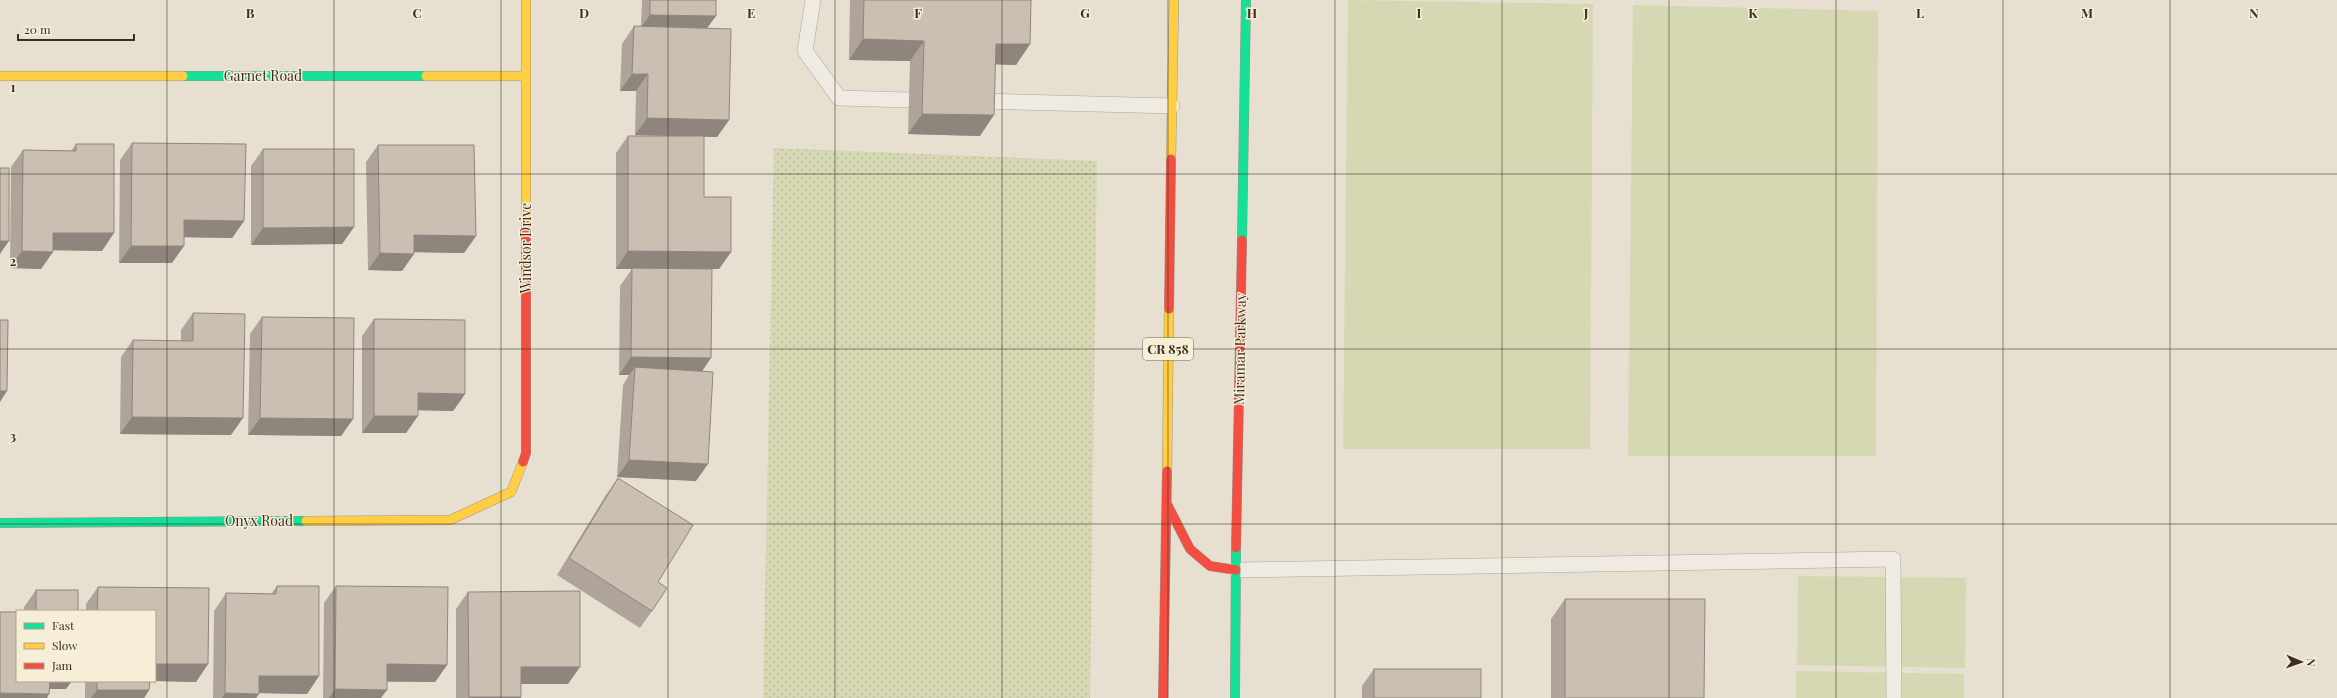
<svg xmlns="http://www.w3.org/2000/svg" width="2337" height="698" viewBox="0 0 2337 698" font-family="'Playfair Display',serif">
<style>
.grass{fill:url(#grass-dots)}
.park{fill:#d6d7b3}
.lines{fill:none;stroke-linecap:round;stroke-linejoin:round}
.lane-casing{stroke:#ada599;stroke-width:16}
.fast-casing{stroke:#9c958a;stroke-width:10}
.slow-casing{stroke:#9c958a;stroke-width:10}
.jam-casing{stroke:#9c958a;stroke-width:10}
.lane{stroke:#efebe3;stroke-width:15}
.fast{stroke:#16e098;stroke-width:9}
.slow{stroke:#ffcf43;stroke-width:9}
.jam{stroke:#f24e42;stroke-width:9}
.wall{fill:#afa499}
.shaded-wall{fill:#8e867d}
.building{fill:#cbbfb2;stroke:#8e867d}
.grid{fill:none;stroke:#3d2e20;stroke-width:1;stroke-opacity:0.55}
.labels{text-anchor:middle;stroke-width:3;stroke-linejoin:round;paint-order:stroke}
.shield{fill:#f7eed8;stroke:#756857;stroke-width:1}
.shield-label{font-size:13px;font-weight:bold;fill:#3d2e20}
.street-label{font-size:14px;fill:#3d2e20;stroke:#f7eed8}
.grid-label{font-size:13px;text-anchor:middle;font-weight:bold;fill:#3d2e20;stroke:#f7eed8;stroke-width:3;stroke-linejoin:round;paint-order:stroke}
</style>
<defs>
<pattern id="grass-dots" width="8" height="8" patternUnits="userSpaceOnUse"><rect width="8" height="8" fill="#d6d7b3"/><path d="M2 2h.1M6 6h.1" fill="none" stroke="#b9b99a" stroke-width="1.8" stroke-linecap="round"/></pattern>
</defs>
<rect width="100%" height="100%" fill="#e7e0d1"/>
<polygon class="grass" points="774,148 1097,161 1090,698 763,698"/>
<g class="park">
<polygon points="1348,0 1593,4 1590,449 1343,449"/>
<polygon points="1633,5 1878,11 1876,456 1628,456"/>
<polygon points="1798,576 1966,578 1965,668 1797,665"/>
<polygon points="1796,671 1964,674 1964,698 1796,698"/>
</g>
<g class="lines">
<defs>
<g id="lane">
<polyline points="813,0 805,51 839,98 909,100"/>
<polyline points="980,101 1172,106"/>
<polyline points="1236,570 1893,559 1894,698"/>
</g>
<g id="fast">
<polyline points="183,76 426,76"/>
<polyline points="1242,240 1246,0"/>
<polyline points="0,523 306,521"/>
<polyline points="1235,698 1236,548"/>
</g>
<g id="slow">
<polyline points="526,0 526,225"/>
<polyline points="0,76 183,76"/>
<polyline points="426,76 525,76"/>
<polyline points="1171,159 1174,0"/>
<polyline points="1167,471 1169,309"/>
<polyline points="306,521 450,520 511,492 523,462"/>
</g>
<g id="jam">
<polyline points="1169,309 1171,159"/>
<polyline points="523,462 526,453 526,225"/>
<polyline points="1167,504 1190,549 1210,566 1236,570"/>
<polyline points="1236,548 1242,240"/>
<polyline points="1163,698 1167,471"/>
</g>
</defs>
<use href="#lane" class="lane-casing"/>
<use href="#fast" class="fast-casing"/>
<use href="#slow" class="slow-casing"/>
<use href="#jam" class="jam-casing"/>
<use href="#lane" class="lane"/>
<use href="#fast" class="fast"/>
<use href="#slow" class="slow"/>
<use href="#jam" class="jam"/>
</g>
<g class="wall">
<polygon points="642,0 716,0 716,16 707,28 729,120 717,137 704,137 704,197 731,252 719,269 668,269 702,372 696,481 617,477 623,385 629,375 619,375 620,286 632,269 616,269 616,153 628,136 671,136 635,135 636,91 620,91 622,44 634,26 641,27"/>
<polygon points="850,0 1031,0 1030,44 1016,65 995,64 980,136 908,134 910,61 849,60"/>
<polygon points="132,143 244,221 232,238 184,237 172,263 119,263 120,160"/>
<polygon points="76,144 102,251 53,250 41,269 10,268 11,167 23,150 71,151"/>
<polygon points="378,145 476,236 464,253 414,252 402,271 368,270 366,162"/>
<polygon points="263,149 354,227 342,244 251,245 251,166"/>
<polygon points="193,313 231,435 120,434 121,357 133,340 181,341 181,330"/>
<polygon points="262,317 353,419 341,436 248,435 250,334"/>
<polygon points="374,319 465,394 453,411 418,410 406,433 362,433 362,336"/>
<polygon points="618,478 658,582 652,611 640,628 557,575 606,495"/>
<polygon points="277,586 319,676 307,694 259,693 256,698 213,698 214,611 226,593 271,594"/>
<polygon points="336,586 447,665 435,682 387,682 381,698 323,698 324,603"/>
<polygon points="98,587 209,588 208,664 196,682 155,681 155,611 86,611 86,604"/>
<polygon points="36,590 78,611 24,611 24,607"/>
<polygon points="468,592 568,684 521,684 521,698 456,698 456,609"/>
<polygon points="1565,599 1704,698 1551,698 1551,619"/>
<polygon points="1374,669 1481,698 1362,698 1362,686"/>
<polygon points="85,681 150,681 149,690 144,698 85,698"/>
</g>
<g class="shaded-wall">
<polygon points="650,15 716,16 707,28 641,27"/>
<polygon points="863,39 924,41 910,61 849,60"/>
<polygon points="996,44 1030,44 1016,65 981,64"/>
<polygon points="632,74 648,74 636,91 620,91"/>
<polygon points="922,114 994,115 980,136 908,134"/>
<polygon points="647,118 729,120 717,137 635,135"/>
<polygon points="184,220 244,221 232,238 172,237"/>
<polygon points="354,227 342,244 251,245 263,228"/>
<polygon points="53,233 114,233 102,251 41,250"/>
<polygon points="414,235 476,236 464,253 402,252"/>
<polygon points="0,241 9,241 0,254"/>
<polygon points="131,246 184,246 172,263 119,263"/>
<polygon points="22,251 53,252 41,269 10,268"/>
<polygon points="628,251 731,252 719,269 616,269"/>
<polygon points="380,253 414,254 402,271 368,270"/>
<polygon points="631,357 711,358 699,376 635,367 629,375 619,375"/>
<polygon points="0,391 7,391 0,402"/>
<polygon points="418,393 465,394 453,411 406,410"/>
<polygon points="374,416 418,416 406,433 362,433"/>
<polygon points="132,417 243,418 231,435 120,434"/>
<polygon points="260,418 353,419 341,436 248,435"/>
<polygon points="629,460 708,464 696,481 617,477"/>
<polygon points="155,664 208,664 196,682 155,681"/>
<polygon points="387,664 447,665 435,682 375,681"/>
<polygon points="521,667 580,667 568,684 509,684"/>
<polygon points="259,676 319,676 307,694 247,693"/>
<polygon points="43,681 72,681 66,689 38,689"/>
<polygon points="335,689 387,690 381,698 329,698"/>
<polygon points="97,690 149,690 144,698 91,698"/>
<polygon points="0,693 49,694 47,698 0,698"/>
<polygon points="225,693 259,694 256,698 222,698"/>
<polygon points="469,697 521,697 521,698 468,698"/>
</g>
<g class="building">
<polygon points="650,0 716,0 716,16 650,15"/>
<polygon points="864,0 1031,0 1030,44 996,44 994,115 922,114 924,41 863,39"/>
<polygon points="634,26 731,29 729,120 647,118 648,74 632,74"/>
<polygon points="628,136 704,136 704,197 731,197 731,252 628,251"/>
<polygon points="132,143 246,144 244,221 184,220 184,246 131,246"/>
<polygon points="76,144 114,144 114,233 53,233 53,252 22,251 23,150 76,151"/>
<polygon points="378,145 474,145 476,236 414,235 414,254 380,253"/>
<polygon points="263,149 354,149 354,227 263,228"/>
<rect x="0" y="168" width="9" height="73"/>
<polygon points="632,268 712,269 711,358 631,357"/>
<polygon points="193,313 245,314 243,418 132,417 133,340 193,341"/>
<polygon points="262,317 354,318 353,419 260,418"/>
<polygon points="374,319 465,320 465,394 418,393 418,416 374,416"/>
<polygon points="0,320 8,320 7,391 0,391"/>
<polygon points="635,367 713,372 708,464 629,460"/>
<polygon points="618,478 693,525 658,582 667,588 652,611 569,558"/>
<polygon points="277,586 319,586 319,676 259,676 259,694 225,693 226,593 276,594"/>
<polygon points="336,586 448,587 447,665 387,664 387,690 335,689"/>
<polygon points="98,587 209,588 208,664 155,664 155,611 97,611"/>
<rect x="36" y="590" width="42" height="21"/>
<polygon points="580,591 580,667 521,667 521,697 469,697 468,592"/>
<polygon points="1565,599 1705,599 1704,698 1565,698"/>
<polygon points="0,612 17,612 17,681 50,681 49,694 0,693"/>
<rect x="1374" y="669" width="107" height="29"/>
<polygon points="97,681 150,681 149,690 97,690"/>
</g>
<path class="grid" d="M167,0V698M334,0V698M501,0V698M668,0V698M835,0V698M1002,0V698M1168,0V698M1335,0V698M1502,0V698M1669,0V698M1836,0V698M2003,0V698M2170,0V698M0,174H2337M0,349H2337M0,524H2337"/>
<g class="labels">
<rect class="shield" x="1143" y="338" width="50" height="22" rx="3"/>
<g class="shield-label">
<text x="1168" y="354">CR 858</text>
</g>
<g class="street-label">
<text x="263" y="81">Garnet Road</text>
<text transform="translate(526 248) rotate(-90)" y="5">Windsor Drive</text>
<text transform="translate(1240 349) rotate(-89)" y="5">Miramar Parkway</text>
<text x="259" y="526">Onyx Road</text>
</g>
</g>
<g class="grid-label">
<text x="250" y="18">B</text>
<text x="417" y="18">C</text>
<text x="584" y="18">D</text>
<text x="751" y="18">E</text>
<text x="918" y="18">F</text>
<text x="1085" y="18">G</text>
<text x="1252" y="18">H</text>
<text x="1419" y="18">I</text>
<text x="1586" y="18">J</text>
<text x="1753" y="18">K</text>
<text x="1920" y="18">L</text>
<text x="2087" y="18">M</text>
<text x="2254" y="18">N</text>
<text x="13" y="92">1</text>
<text x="13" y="266">2</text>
<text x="13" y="441">3</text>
</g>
<rect x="16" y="610" width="140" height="72" fill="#f7eed8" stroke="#ada18e"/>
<rect x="24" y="623" width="20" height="6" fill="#16e098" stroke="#ada18e"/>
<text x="52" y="630" font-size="12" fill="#3d2e20">Fast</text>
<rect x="24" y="643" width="20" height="6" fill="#ffcf43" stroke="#ada18e"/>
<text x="52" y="650" font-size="12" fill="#3d2e20">Slow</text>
<rect x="24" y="663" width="20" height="6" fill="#f24e42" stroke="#ada18e"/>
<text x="52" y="670" font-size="12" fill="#3d2e20">Jam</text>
<g transform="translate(2301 662) rotate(92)" stroke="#f7eed8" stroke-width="3" paint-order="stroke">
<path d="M0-3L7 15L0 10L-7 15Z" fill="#3d2e20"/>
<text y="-6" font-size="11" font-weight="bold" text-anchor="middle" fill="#3d2e20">N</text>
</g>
<path d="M18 34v6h116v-6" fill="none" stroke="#3d2e20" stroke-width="2"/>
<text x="24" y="34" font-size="12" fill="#3d2e20" stroke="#f7eed8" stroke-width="3" paint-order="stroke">20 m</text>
</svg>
